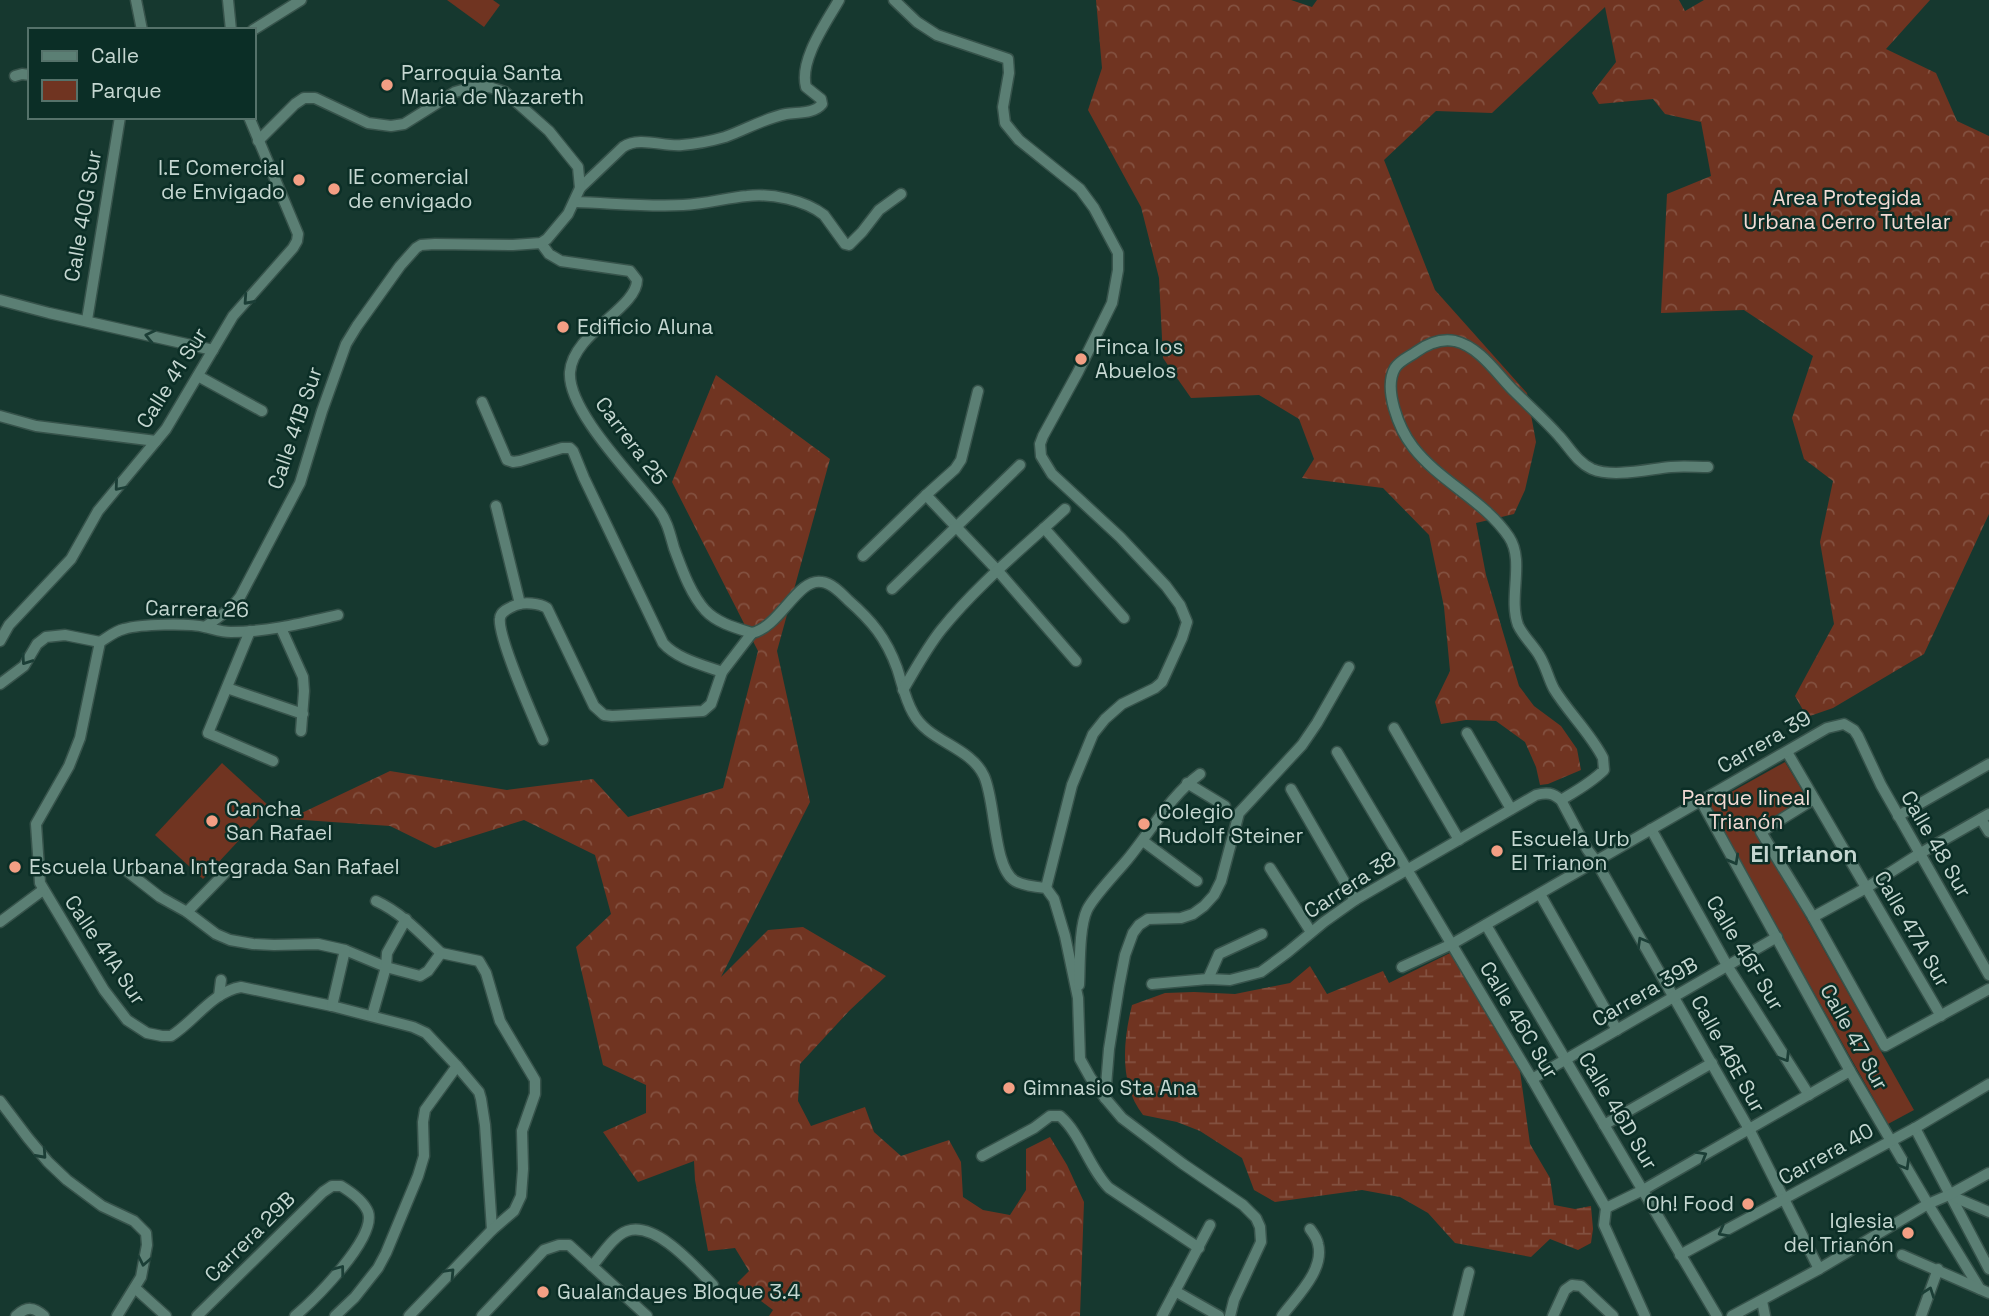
<svg xmlns="http://www.w3.org/2000/svg" width="1989" height="1316" viewBox="0 0 1989 1316" font-family="'Space Grotesk',sans-serif">
<style>
.forest{fill:url(#forest-crowns)}
.wetland{fill:url(#wetland-marsh)}
.park{fill:#703421}
.lines{fill:none;stroke-linecap:round;stroke-linejoin:round}
.minor-casing{stroke:#37534b;stroke-width:13}
.minor{stroke:#5b7f74;stroke-width:10}
.oneway{stroke:#1b3e36}
.poi-dot{fill:#f39f84;stroke:#0b2e26;stroke-width:2.5}
.labels{text-anchor:middle;stroke-width:5;stroke-linejoin:round;paint-order:stroke}
.poi-label{font-size:21px;fill:#c5d7d1;stroke:#0b2e26;text-anchor:start}
.park-label{font-size:21px;fill:#f2dbd4;stroke:#0b2e26}
.street-label{font-size:21px;fill:#c5d7d1;stroke:#0b2e26}
.neighbourhood-label{font-size:23px;font-weight:bold;fill:#c5d7d1;stroke:#0b2e26}
</style>
<defs>
<pattern id="forest-crowns" width="20" height="18" patternUnits="userSpaceOnUse" patternTransform="scale(1.75)"><rect width="20" height="18" fill="#703421"/><path d="M2 6a3 3 0 1 1 6 0M12 15a3 3 0 1 1 6 0" fill="none" stroke="#835140"/></pattern>
<pattern id="wetland-marsh" width="20" height="14" patternUnits="userSpaceOnUse" patternTransform="scale(1.75)"><rect width="20" height="14" fill="#703421"/><path d="M1 5h8M5 5V1M11 12h8M15 12V8" fill="none" stroke="#835140"/></pattern>
</defs>
<rect width="100%" height="100%" fill="#16382f"/>
<g class="forest">
<polygon points="1096,0 1291,0 1312,7 1317,0 1679,0 1685,11 1704,0 1930,0 1886,49 1936,73 1957,121 1989,136 1989,514 1924,654 1833,708 1807,717 1795,696 1834,624 1820,542 1833,481 1804,459 1792,418 1813,356 1744,310 1661,313 1667,194 1711,176 1701,122 1665,114 1653,99 1599,104 1592,93 1616,62 1605,7 1492,113 1436,111 1384,160 1435,290 1527,393 1536,442 1525,490 1514,514 1476,523 1486,575 1519,686 1534,706 1561,726 1577,749 1581,770 1548,784 1540,785 1536,767 1525,742 1496,721 1466,720 1441,724 1435,702 1450,671 1444,607 1429,535 1383,488 1302,478 1314,459 1299,419 1259,395 1191,398 1163,358 1159,278 1141,207 1088,110 1102,68"/>
<polygon points="716,375 830,459 777,651 810,802 721,977 768,930 803,927 886,976 849,1011 800,1064 798,1101 811,1126 865,1107 874,1132 901,1156 949,1140 961,1162 963,1197 983,1210 1010,1215 1026,1190 1026,1149 1050,1137 1067,1165 1084,1202 1080,1316 769,1316 773,1310 737,1283 749,1271 735,1248 708,1251 695,1180 694,1161 638,1182 603,1132 646,1113 646,1085 603,1065 576,947 611,914 595,855 524,820 435,848 390,826 289,819 390,771 507,790 593,779 628,817 723,788 758,651 672,482"/>
</g>
<path class="wetland" d="M1450,953L1520,1071L1530,1144L1550,1178L1554,1205L1575,1209L1591,1206L1593,1229L1591,1243L1578,1250L1550,1239L1531,1257L1455,1243L1428,1213L1400,1197L1362,1190L1275,1202L1254,1190L1242,1158L1200,1131L1177,1122L1143,1115C1119,1084 1123,1041 1132,1005L1165,993L1194,992L1235,994L1290,983L1310,966L1327,994L1383,971L1389,983Z"/>
<g class="park">
<polygon points="447,0 493,0 500,5 484,27"/>
<polygon points="1785,762 1808,800 1757,831 1914,1110 1888,1124 1708,805"/>
<polygon points="222,763 270,807 203,879 155,835"/>
</g>
<g class="lines">
<defs>
<g id="minor">
<polyline points="136,0 142,30"/>
<polyline points="228,0 231,30"/>
<polyline points="894,0 917,22 937,35 1008,59 1009,73 1003,107 1005,123 1019,140 1080,189 1094,208 1118,253 1118,270 1112,303 1078,372 1043,436 1040,444 1041,456 1052,474 1120,537 1166,586 1180,605 1187,622 1182,638 1162,682 1155,688 1122,704 1105,719 1093,734 1072,785 1046,888"/>
<polyline points="253,30 301,0"/>
<polyline points="15,76 22,74 30,75"/>
<path d="M580,188L623,147C640,136 663,147 682,145C696,144 711,141 725,137C745,130 765,118 786,114C798,112 814,114 822,104L821,99L806,87C799,60 826,23 839,0"/>
<path d="M575,202C611,203 647,207 683,205C705,204 726,198 747,196C771,193 805,200 824,215L845,244L849,245L862,232L879,210L901,194"/>
<path d="M541,243L549,254L561,261L630,271L637,280C637,308 573,333 570,372C567,411 635,478 658,509C667,520 670,534 674,548C682,569 690,593 705,610C717,623 736,628 752,633"/>
<polyline points="0,300 49,313 213,350"/>
<polyline points="87,320 120,117"/>
<polyline points="198,376 262,411"/>
<path d="M482,402L507,460L513,462L520,461L562,448H570L573,451L584,478L663,643C677,659 703,665 722,672"/>
<polyline points="0,416 36,426 156,441"/>
<polyline points="926,495 998,571 1076,661"/>
<polyline points="496,506 520,604"/>
<polyline points="1044,528 1124,618"/>
<polyline points="863,556 926,495 955,469 961,460 978,391"/>
<polyline points="892,589 1020,465"/>
<path d="M338,615C303,623 268,632 231,632C221,632 214,629 205,627C188,623 141,624 124,629C115,631 108,637 100,642L80,738L69,766L36,824L40,883L104,990L127,1020L147,1033L162,1036H171C195,1021 212,992 241,987L332,1006L413,1027L426,1033L457,1066L479,1092L481,1099L485,1125L492,1230"/>
<polyline points="205,627 231,608 240,597 300,483 322,411 346,344 357,326 400,266 416,248 421,245 435,244 513,245 541,243 547,239 568,214 580,188 578,167 549,131 505,92 489,87 469,88 455,92 404,124 391,126 368,123 315,98 304,98 295,104 258,141"/>
<polyline points="281,628 303,677 304,691 301,731"/>
<polyline points="250,631 208,733 273,761"/>
<path d="M752,633C780,627 798,577 822,582C832,583 842,594 848,600C872,621 886,638 897,668C902,683 905,699 913,713C928,742 970,746 984,776C996,802 993,868 1015,881C1024,886 1036,887 1046,888L1054,899L1065,936L1078,998L1080,1059L1090,1077L1105,1098L1122,1118L1183,1164L1243,1205L1256,1218L1260,1227L1261,1242L1234,1300L1230,1316"/>
<polyline points="0,641 9,625 71,559 98,511 166,429 233,316 293,248 297,241 298,234 249,117"/>
<polyline points="0,684 24,666 37,644 46,637 65,635 100,642"/>
<polyline points="227,688 303,714"/>
<path d="M903,690C915,670 926,649 941,630C977,585 1023,548 1065,509"/>
<polyline points="1394,728 1459,840"/>
<polyline points="1467,733 1511,809"/>
<path d="M543,740C534,719 497,636 500,618C501,611 509,608 516,605C524,602 539,603 547,608L594,706L604,715L612,716L703,711L711,704L722,672L752,633"/>
<polyline points="1337,752 1532,1079 1606,1208 1604,1225 1645,1316"/>
<polyline points="1787,752 1941,1016"/>
<polyline points="1187,783 1225,806"/>
<polyline points="1291,789 1355,900"/>
<polyline points="1814,799 1761,832 1813,917 1885,1046 1989,989"/>
<path d="M1561,800C1576,791 1591,783 1604,770L1603,758C1591,734 1568,712 1554,689C1548,678 1546,666 1539,655C1533,645 1523,636 1518,625C1508,597 1525,561 1509,537C1484,500 1440,482 1413,447C1399,429 1383,389 1395,368C1399,361 1409,357 1416,352C1427,344 1440,338 1455,341C1480,347 1497,374 1514,391C1529,406 1545,420 1559,436C1570,448 1577,462 1592,469C1613,478 1649,469 1671,467C1683,466 1696,467 1708,467"/>
<polyline points="1701,801 1850,1071 1928,1204 1980,1289"/>
<polyline points="1898,816 1989,764"/>
<polyline points="1981,819 1989,832"/>
<polyline points="1651,829 1728,967 1809,1095"/>
<polyline points="1143,841 1197,881"/>
<polyline points="1270,868 1311,932"/>
<polyline points="128,872 160,897 187,912 216,934 230,940 253,944 274,945 318,944 345,950 386,967 420,976 428,971 441,953"/>
<polyline points="1540,894 1617,1030"/>
<path d="M376,901C402,913 420,933 441,953"/>
<polyline points="187,912 224,874"/>
<polyline points="1813,917 1866,888 1919,854 1989,814"/>
<polyline points="0,922 43,890"/>
<polyline points="1486,925 1717,1316"/>
<polyline points="1402,967 1452,944 1827,728 1844,724 1854,730 1858,736 1881,785 1989,975"/>
<polyline points="1208,979 1219,954 1262,934"/>
<path d="M1152,984L1208,979L1230,980L1261,972L1288,952L1324,922L1355,900L1536,795C1547,792 1553,793 1561,800L1587,849L1596,861L1749,1129L1819,1269"/>
<path d="M1079,985C1080,965 1079,927 1087,910C1093,897 1117,872 1127,860C1151,831 1170,796 1200,774"/>
<polyline points="219,996 221,980"/>
<polyline points="332,1006 345,950"/>
<polyline points="372,1016 386,967 387,953 406,919"/>
<polyline points="1532,1079 1777,937"/>
<polyline points="1105,1098 1109,1049 1119,986 1125,955 1133,933 1139,925 1148,919 1181,918 1193,914 1204,906 1214,895 1221,881 1239,813 1302,745 1317,723 1349,667"/>
<polyline points="0,1101 28,1138 48,1162 67,1180 102,1206 134,1221 146,1233 147,1245 141,1277 117,1316"/>
<polyline points="1604,1125 1712,1063"/>
<polyline points="1915,1128 1989,1269"/>
<path d="M982,1156L1034,1128L1050,1116H1060C1081,1134 1089,1168 1109,1188L1199,1248"/>
<polyline points="1949,1195 1989,1212"/>
<polyline points="1606,1208 1643,1190 1850,1071"/>
<polyline points="1680,1255 1915,1128 1989,1084"/>
<polyline points="1902,1255 1989,1293"/>
<path d="M592,1266C602,1255 613,1236 627,1231C656,1221 695,1267 713,1285"/>
<polyline points="135,1288 166,1316"/>
<polyline points="1175,1291 1219,1316"/>
<polyline points="1762,1301 1765,1316"/>
<path d="M16,1316C27,1306 34,1307 44,1316"/>
<path d="M197,1316L323,1192L332,1186H341C351,1192 364,1202 368,1212C377,1238 314,1300 295,1316"/>
<polyline points="335,1316 355,1297 378,1268 386,1253 418,1176 424,1156 423,1122 425,1110 457,1066"/>
<polyline points="409,1316 492,1230 514,1211 521,1196 523,1169 522,1131 535,1094 535,1080 500,1021 486,973 479,961 441,953"/>
<polyline points="482,1316 544,1250 559,1245 569,1245 647,1316"/>
<polyline points="1162,1316 1210,1225"/>
<path d="M1282,1316C1296,1297 1325,1270 1318,1244C1317,1238 1313,1233 1310,1229"/>
<polyline points="1458,1316 1469,1272"/>
<polyline points="1553,1316 1565,1290 1572,1285 1581,1286 1613,1316"/>
<polyline points="1732,1316 1819,1269 1928,1204 1949,1195 1989,1173"/>
<polyline points="1921,1316 1938,1269"/>
</g>
</defs>
<use href="#minor" class="minor-casing"/>
<use href="#minor" class="minor"/>
</g>
<defs><path id="oneway-chevron" d="M-2-3.5L2.5 0L-2 3.5" fill="none" stroke-width="1.6" stroke-linecap="round" stroke-linejoin="round" transform="scale(1.75)"/></defs>
<g class="oneway">
<use href="#oneway-chevron" transform="translate(248 300) rotate(132)"/>
<use href="#oneway-chevron" transform="translate(150 336) rotate(-167)"/>
<use href="#oneway-chevron" transform="translate(119 486) rotate(130)"/>
<use href="#oneway-chevron" transform="translate(26 660) rotate(125)"/>
<use href="#oneway-chevron" transform="translate(1734 860) rotate(61)"/>
<use href="#oneway-chevron" transform="translate(1642 942) rotate(-120)"/>
<use href="#oneway-chevron" transform="translate(1785 1057) rotate(58)"/>
<use href="#oneway-chevron" transform="translate(42 1154) rotate(48)"/>
<use href="#oneway-chevron" transform="translate(1702 1156) rotate(-30)"/>
<use href="#oneway-chevron" transform="translate(1905 1165) rotate(60)"/>
<use href="#oneway-chevron" transform="translate(1723 1232) rotate(152)"/>
<use href="#oneway-chevron" transform="translate(144 1261) rotate(101)"/>
<use href="#oneway-chevron" transform="translate(340 1270) rotate(-53)"/>
<use href="#oneway-chevron" transform="translate(450 1273) rotate(-47)"/>
<use href="#oneway-chevron" transform="translate(1929 1292) rotate(-70)"/>
</g>
<g class="poi-dot">
<circle cx="387" cy="85" r="7"/>
<circle cx="299" cy="180" r="7"/>
<circle cx="334" cy="189" r="7"/>
<circle cx="563" cy="327" r="7"/>
<circle cx="1081" cy="359" r="7"/>
<circle cx="212" cy="821" r="7"/>
<circle cx="1144" cy="824" r="7"/>
<circle cx="1497" cy="851" r="7"/>
<circle cx="15" cy="867" r="7"/>
<circle cx="1009" cy="1088" r="7"/>
<circle cx="1748" cy="1204" r="7"/>
<circle cx="1908" cy="1233" r="7"/>
<circle cx="543" cy="1292" r="7"/>
</g>
<g class="labels">
<g class="poi-label">
<text x="401" y="80">Parroquia Santa<tspan x="401" dy="24">Maria de Nazareth</tspan></text>
<text x="285" y="175" text-anchor="end">I.E Comercial<tspan x="285" dy="24">de Envigado</tspan></text>
<text x="348" y="184">IE comercial<tspan x="348" dy="24">de envigado</tspan></text>
<text x="577" y="334">Edificio Aluna</text>
<text x="1095" y="354">Finca los<tspan x="1095" dy="24">Abuelos</tspan></text>
<text x="226" y="816">Cancha<tspan x="226" dy="24">San Rafael</tspan></text>
<text x="1158" y="819">Colegio<tspan x="1158" dy="24">Rudolf Steiner</tspan></text>
<text x="1511" y="846">Escuela Urb<tspan x="1511" dy="24">El Trianon</tspan></text>
<text x="29" y="874">Escuela Urbana Integrada San Rafael</text>
<text x="1023" y="1095">Gimnasio Sta Ana</text>
<text x="1734" y="1211" text-anchor="end">Oh! Food</text>
<text x="1894" y="1228" text-anchor="end">Iglesia<tspan x="1894" dy="24">del Trianón</tspan></text>
<text x="557" y="1299">Gualandayes Bloque 3.4</text>
</g>
<g class="park-label">
<text x="1847" y="205">Area Protegida<tspan x="1847" dy="24">Urbana Cerro Tutelar</tspan></text>
<text x="1746" y="805">Parque lineal<tspan x="1746" dy="24">Trianón</tspan></text>
</g>
<g class="street-label">
<text transform="translate(83 216) rotate(-80)" y="7">Calle 40G Sur</text>
<text transform="translate(172 378) rotate(-58)" y="7">Calle 41 Sur</text>
<text transform="translate(295 428) rotate(-71)" y="7">Calle 41B Sur</text>
<text transform="translate(631 441) rotate(53)" y="7">Carrera 25</text>
<text transform="translate(197 609) rotate(1)" y="7">Carrera 26</text>
<text transform="translate(1764 742) rotate(-30)" y="7">Carrera 39</text>
<text transform="translate(1936 844) rotate(60)" y="7">Calle 48 Sur</text>
<text transform="translate(1350 885) rotate(-33)" y="7">Carrera 38</text>
<text transform="translate(1912 929) rotate(60)" y="7">Calle 47A Sur</text>
<text transform="translate(105 950) rotate(56)" y="7">Calle 41A Sur</text>
<text transform="translate(1745 953) rotate(59)" y="7">Calle 46F Sur</text>
<text transform="translate(1645 992) rotate(-30)" y="7">Carrera 39B</text>
<text transform="translate(1519 1020) rotate(59)" y="7">Calle 46C Sur</text>
<text transform="translate(1854 1037) rotate(61)" y="7">Calle 47 Sur</text>
<text transform="translate(1728 1054) rotate(61)" y="7">Calle 46E Sur</text>
<text transform="translate(1618 1111) rotate(59)" y="7">Calle 46D Sur</text>
<text transform="translate(1826 1154) rotate(-29)" y="7">Carrera 40</text>
<text transform="translate(250 1237) rotate(-45)" y="7">Carrera 29B</text>
</g>
<g class="neighbourhood-label">
<text x="1804" y="862">El Trianon</text>
</g>
</g>
<rect x="28" y="28" width="228" height="91" fill="#0b2e26" stroke="#55726a" stroke-width="2"/>
<rect x="42" y="51" width="35" height="10" fill="#5b7f74" stroke="#55726a" stroke-width="2"/>
<text x="91" y="63" font-size="21" fill="#c5d7d1">Calle</text>
<rect x="42" y="80" width="35" height="21" fill="#703421" stroke="#55726a" stroke-width="2"/>
<text x="91" y="98" font-size="21" fill="#c5d7d1">Parque</text>
</svg>
